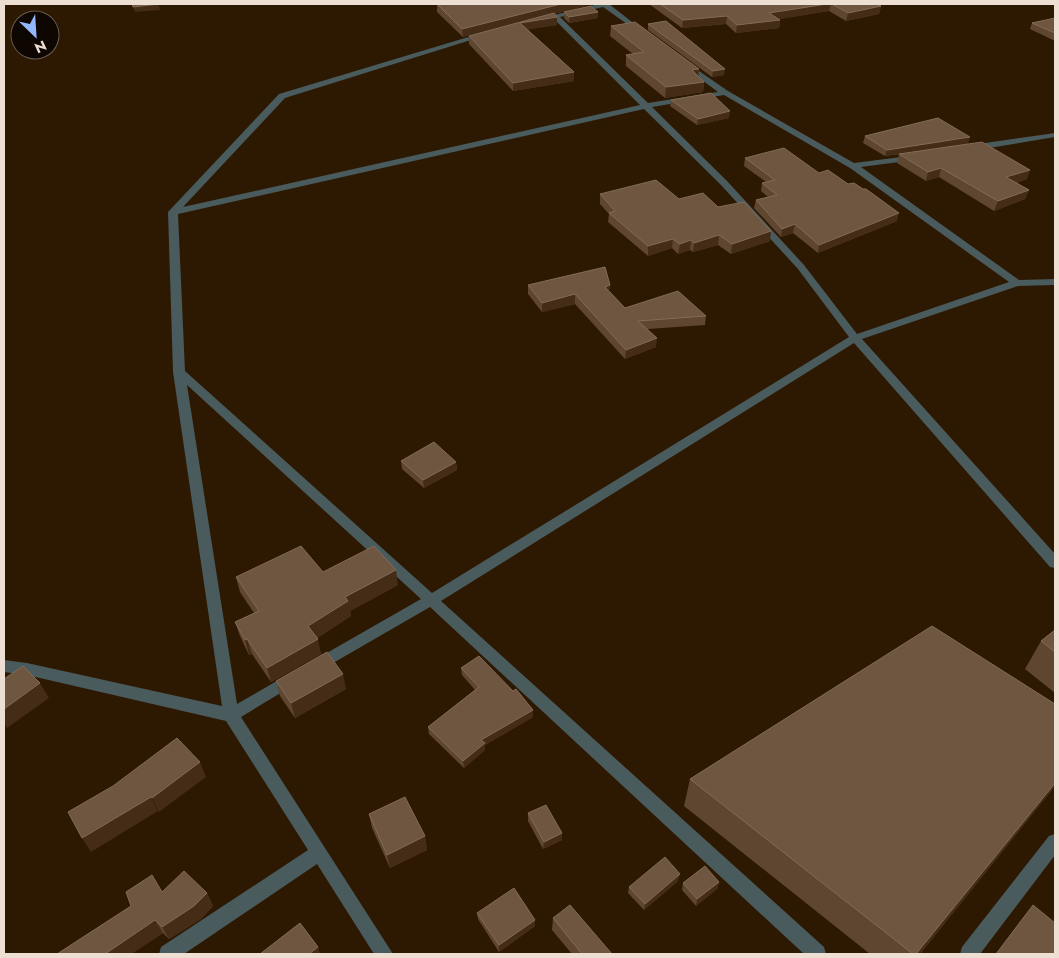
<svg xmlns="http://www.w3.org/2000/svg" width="1059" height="958" viewBox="0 0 1059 958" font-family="Jost,sans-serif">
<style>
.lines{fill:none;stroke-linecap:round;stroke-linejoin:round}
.street{fill:#495b5d;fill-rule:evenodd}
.wall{fill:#5f4630}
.shaded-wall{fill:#442c16}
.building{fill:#6e5641;stroke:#826c58}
</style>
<rect width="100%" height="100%" fill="#2d1801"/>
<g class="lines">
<g class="street">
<path d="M599,4H609L646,33L641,34L603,7L560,17L648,103L718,92L683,66V62H686L728,91L854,163L917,155L918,157L914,160L861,167L1019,280L1055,279V285L1018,286L862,339L1055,554V568L1050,567L854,343L441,601L824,947L826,954H804L430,607L321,670L316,672L311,670L309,666L311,662L421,599L187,385L237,704L287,675L292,673L297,675L300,679L297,683L241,717L393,954H374L317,864L184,954H159L161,947L308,850L226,721L27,675L4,672V660L27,663L222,706L173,372L168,212L279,94L485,32L487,33V35L285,98L183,207L640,105L553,18L541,21L538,19ZM724,95L850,168L1009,282L857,334L804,265L727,181L652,107ZM644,109L721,185L798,269L849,337L432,593L185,371L178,214Z"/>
<polygon points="1055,133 1055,137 971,151 967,148 971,145"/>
<polygon points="1055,834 1055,855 980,954 960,954 962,947 1049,836"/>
</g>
</g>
<g class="wall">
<polygon points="437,4 585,4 585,6 554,14 557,25 527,29 574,72 574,81 513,91 469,44 469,36 498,28 463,37 437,12"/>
<polygon points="649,4 876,4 881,6 879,14 846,21 829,11 779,19 780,20 779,28 736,33 726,24 682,28"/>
<polygon points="564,12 598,12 598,18 569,23 564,18"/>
<polygon points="1055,18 1055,41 1030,29 1032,23"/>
<polygon points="648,24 724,75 712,77 648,30"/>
<polygon points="611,26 699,76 704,82 703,92 665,98 626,66 626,55 633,54 610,36"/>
<polygon points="671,100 729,118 697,125 670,106"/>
<polygon points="865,136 968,144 1027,179 1016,183 1029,190 1025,199 994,211 939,177 926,181 897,163 899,154 910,153 885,156 863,143"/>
<polygon points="745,158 819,173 897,221 818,253 793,233 781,237 754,208 756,200 768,197 761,191 762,183 766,182 744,166"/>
<polygon points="600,194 679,199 718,207 770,241 731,254 718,245 693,252 690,250 678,254 672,248 648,256 608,222 609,214 600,204"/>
<polygon points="528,285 610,285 609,291 625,308 706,316 705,325 648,329 656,347 625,359 575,304 542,312 528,294"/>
<polygon points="401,461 456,462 457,470 424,488 402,469"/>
<polygon points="323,572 398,585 350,611 351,616 317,638 321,654 271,682 252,654 249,655 240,636 235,622 254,613 240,592 236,577"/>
<polygon points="1055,630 1055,693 1025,669 1041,641"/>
<polygon points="461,668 513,691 533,710 533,717 485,745 485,750 464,768 429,734 428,727 475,690 462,675"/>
<polygon points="276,681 346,689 295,718 280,696"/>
<polygon points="1055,704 1055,786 920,954 870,954 684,806 690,779"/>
<polygon points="528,813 562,833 562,840 543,849 528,821"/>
<polygon points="369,814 425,836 427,850 390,868 372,828"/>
<polygon points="678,881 644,910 628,893 629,887"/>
<polygon points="719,882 717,889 696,906 682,890 683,883"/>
<polygon points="162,892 207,893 213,906 201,919 169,939 163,933 131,954 57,954"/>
<polygon points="477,913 535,920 535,926 499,952 478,919"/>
<polygon points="553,918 612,954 572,954 552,930"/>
</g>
<g class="shaded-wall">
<polygon points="159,4 160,10 135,12 133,7"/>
<polygon points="561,4 585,4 585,6 463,37 462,29"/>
<polygon points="827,4 831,4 829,11 768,21 769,13"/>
<polygon points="881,6 879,14 846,21 848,13"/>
<polygon points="598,12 598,18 569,23 569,17"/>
<polygon points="727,16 726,24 682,28 683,20"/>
<polygon points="557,17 557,25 520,31 520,23"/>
<polygon points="780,20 779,28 736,33 737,25"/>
<polygon points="699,69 698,80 692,70"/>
<polygon points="725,69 724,75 712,77 713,71"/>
<polygon points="574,72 574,81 513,91 513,83"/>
<polygon points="704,82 703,92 665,98 666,87"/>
<polygon points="730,111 729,118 697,125 698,119"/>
<polygon points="970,137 968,144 885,156 887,150"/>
<polygon points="941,168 939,177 926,181 928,172"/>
<polygon points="1030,170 1027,179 1003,186 1006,177"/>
<polygon points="1029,190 1025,199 994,211 998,201"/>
<polygon points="899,213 897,221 818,253 819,245"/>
<polygon points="795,224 793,233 781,237 782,229"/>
<polygon points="771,231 770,241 731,254 732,244"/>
<polygon points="719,235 718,245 693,252 694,243"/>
<polygon points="673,239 672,248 648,256 648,246"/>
<polygon points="691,240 690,250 678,254 680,244"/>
<polygon points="610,285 609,295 605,287"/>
<polygon points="575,294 575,304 542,312 542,303"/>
<polygon points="657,338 656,347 625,359 626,350"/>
<polygon points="456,462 457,470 424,488 423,480"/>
<polygon points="396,570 398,585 350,611 351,616 312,641 308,626 345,597"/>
<polygon points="247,639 252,654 249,655 245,640"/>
<polygon points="318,639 321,654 271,682 267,668"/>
<polygon points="343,674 346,689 295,718 291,703"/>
<polygon points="40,683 49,698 7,728 4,723 4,709"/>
<polygon points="533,710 533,717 485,745 485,750 464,768 463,761 481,740"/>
<polygon points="200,762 206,777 159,812 152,798"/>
<polygon points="1055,783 1055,786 920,954 916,954"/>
<polygon points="151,797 158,811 91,852 82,838"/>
<polygon points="562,833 562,840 543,849 544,842"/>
<polygon points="425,836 427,850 390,868 387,855"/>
<polygon points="680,874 678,881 644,910 645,904"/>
<polygon points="719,882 717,889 696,906 697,899"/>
<polygon points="207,893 213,906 201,919 169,939 162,927"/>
<polygon points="155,920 163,933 131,954 105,954"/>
<polygon points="535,920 535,926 499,952 499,945"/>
<polygon points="318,947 320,954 309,954"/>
</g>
<g class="building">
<polygon points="132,4 159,4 133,7"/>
<polygon points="437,4 561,4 462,29"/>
<polygon points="660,4 827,4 769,13 780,20 737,25 727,16 683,20"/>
<polygon points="832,4 876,4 881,6 848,13"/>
<polygon points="591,6 598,12 569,17 564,12"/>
<polygon points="554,13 557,17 520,23 574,72 513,83 469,36"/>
<polygon points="1055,18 1055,33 1032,23"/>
<polygon points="666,21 725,69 713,71 648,24"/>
<polygon points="635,22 699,69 692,70 704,82 666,87 626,55 644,52 611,26"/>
<polygon points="711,93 730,111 698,119 671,100"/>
<polygon points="938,118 970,137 887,150 865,136"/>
<polygon points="982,142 1030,170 1006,177 1029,190 998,201 941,168 928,172 899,154"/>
<polygon points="784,148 819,173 828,170 848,184 854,183 863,189 866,189 899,213 819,245 795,224 782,229 756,200 777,195 762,183 775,180 745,158"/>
<polygon points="656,180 679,199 703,193 718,207 744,202 771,231 732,244 719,235 694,243 691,240 680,244 673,239 648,246 609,213 615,211 600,194"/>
<polygon points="605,267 610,285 605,287 625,308 678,291 706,316 638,321 657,338 626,350 575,294 542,303 528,285"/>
<polygon points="434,442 456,462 423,480 401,461"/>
<polygon points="301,546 323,572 374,546 396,570 345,597 348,601 308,626 318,639 267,668 247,639 245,640 235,622 259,611 236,577"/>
<polygon points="932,626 1055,704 1055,783 916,954 913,954 690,779"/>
<polygon points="1055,630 1055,652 1041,641"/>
<polygon points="327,652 343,674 291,703 276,681"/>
<polygon points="479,656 513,691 516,689 533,710 481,740 485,743 463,761 428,727 479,687 461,668"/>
<polygon points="23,666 40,683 4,709 4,679"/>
<polygon points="177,738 200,762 152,798 151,797 82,838 68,812 113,786"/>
<polygon points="405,797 425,836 387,855 369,814"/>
<polygon points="546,805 562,833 544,842 528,813"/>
<polygon points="665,857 680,874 645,904 629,887"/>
<polygon points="705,866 719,882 697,899 683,883"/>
<polygon points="184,871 207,893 194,906 162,927 155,920 105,954 57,954 131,906 126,892 152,875 162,892"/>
<polygon points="514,888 535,920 499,945 477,913"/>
<polygon points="570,905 612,954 582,954 553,918"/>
<polygon points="1033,905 1055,923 1055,954 996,954"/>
<polygon points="300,923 318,947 309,954 260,954"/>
</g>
<rect width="1059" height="958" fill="none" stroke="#eddfd1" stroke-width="10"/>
<g transform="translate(35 35) rotate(155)"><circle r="24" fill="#0e0601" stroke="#675d54"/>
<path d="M0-4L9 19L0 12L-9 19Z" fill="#93b7fd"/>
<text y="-8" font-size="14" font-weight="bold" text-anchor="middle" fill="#eddfd1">N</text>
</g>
</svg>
